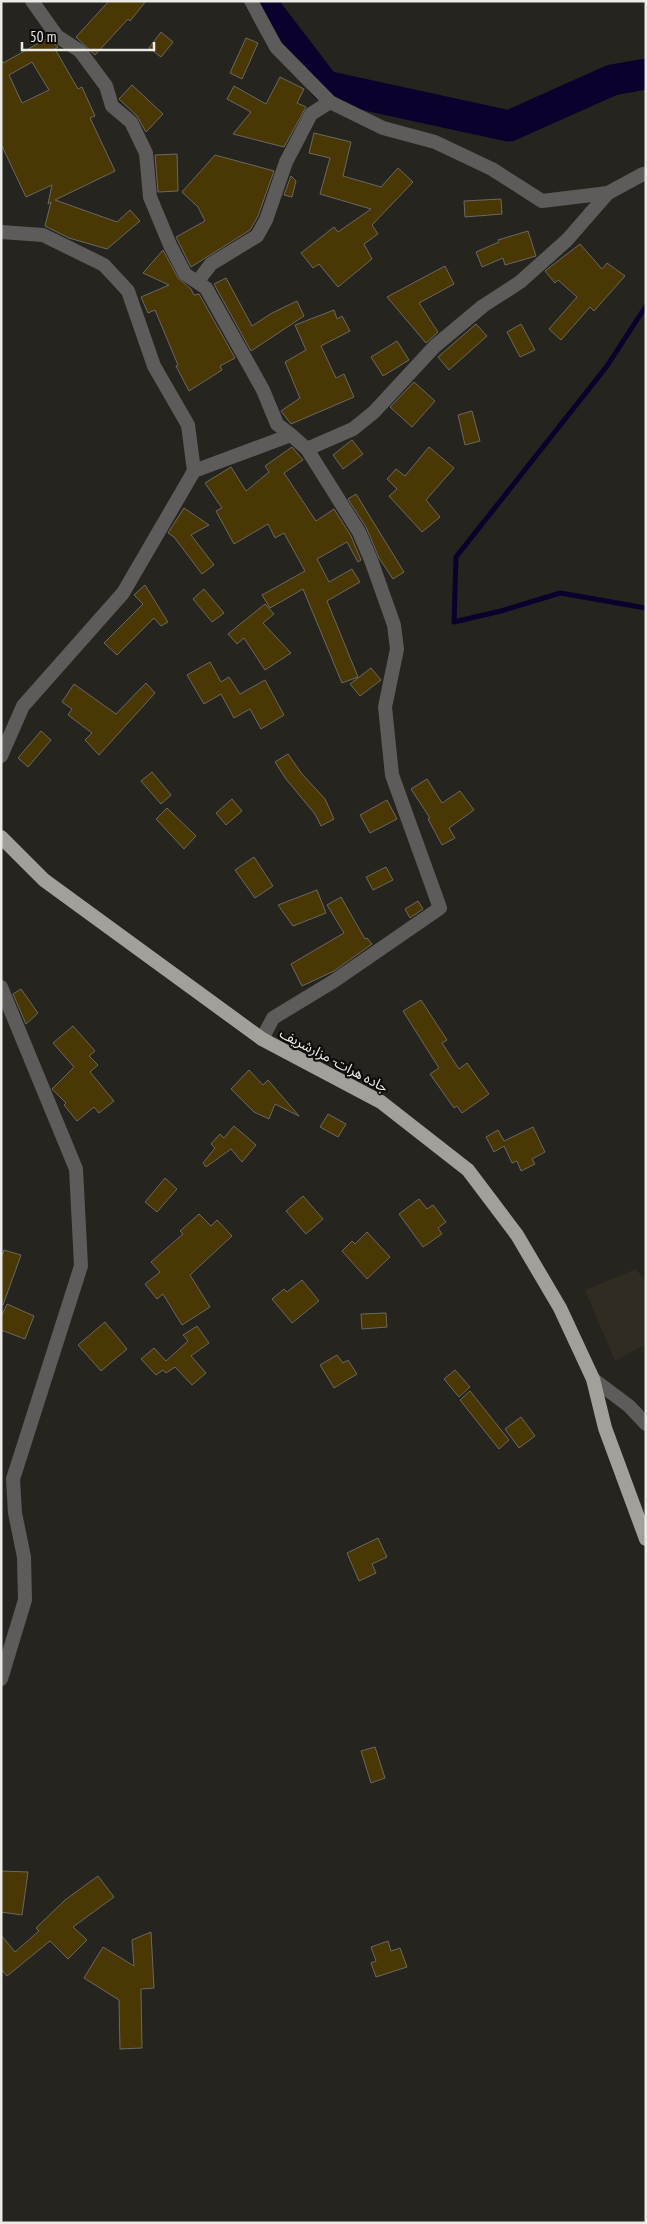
<svg xmlns="http://www.w3.org/2000/svg" width="647" height="2224" viewBox="0 0 647 2224" font-family="'PT Sans Narrow','Noto Sans Arabic',sans-serif">
<style>
.built{fill:#312c21}
.lines{fill:none;stroke-linecap:round;stroke-linejoin:round}
.stream{stroke:#0a012d;stroke-width:5}
.river{stroke:#0a012d;stroke-width:31}
.building{fill:#493704;stroke:#6b6862;fill-rule:evenodd}
.minor{stroke:#5d5c5a;stroke-width:14}
.tertiary{stroke:#5d5c5a;stroke-width:14}
.trunk{stroke:#a2a09a;stroke-width:14}
.labels{text-anchor:middle;stroke-width:4.5;stroke-linejoin:round;paint-order:stroke}
.street-label{font-size:14px;fill:#eceae7;stroke:#0e0d0b}
</style>
<rect width="100%" height="100%" fill="#26241e"/>
<polygon class="built" points="636,1269 646,1282 646,1344 615,1361 585,1290"/>
<g class="lines">
<polyline class="stream" points="646,306 607,366 456,557 454,622 501,611 560,593 646,608"/>
<polyline class="river" points="260,1 325,86 509,126 612,80 646,74"/>
</g>
<g class="building">
<polygon points="109,1 146,1 130,21 128,19 95,55 76,37"/>
<polygon points="161,32 173,42 161,57 149,48"/>
<path d="M48,38L58,47L55,49L78,89L82,87L95,116L90,118L115,171L55,200L117,222L130,210L140,221L107,249L69,238L45,226L51,202L48,204L52,185L26,197L1,144V60L3,63ZM32,62L49,90L22,103L9,75Z"/>
<polygon points="246,38 258,43 242,79 230,73"/>
<polygon points="280,77 304,89 297,103 306,107 284,147 233,134 251,112 227,99 234,86 266,104"/>
<polygon points="132,85 163,114 146,132 137,116 119,99"/>
<polygon points="314,133 351,142 343,176 381,187 398,168 413,182 372,225 378,234 364,244 372,259 338,287 319,264 313,268 301,253 334,227 338,232 371,209 320,194 330,158 309,153"/>
<polygon points="177,154 178,191 158,192 155,155"/>
<polygon points="215,155 274,171 258,216 250,230 191,267 176,237 205,221 198,207 182,192"/>
<polygon points="291,176 296,181 292,197 284,195"/>
<polygon points="501,199 502,214 465,217 464,201"/>
<polygon points="528,231 536,256 505,265 503,258 482,267 476,252 499,242 498,240"/>
<polygon points="580,244 602,269 607,263 625,276 594,311 590,307 561,340 549,329 577,297 558,280 555,283 545,271"/>
<polygon points="163,250 178,278 191,289 194,295 199,294 235,358 220,366 222,370 189,391 176,366 178,365 155,310 148,313 141,297 169,285 143,273"/>
<polygon points="445,266 454,284 419,303 438,332 426,343 387,297"/>
<polygon points="226,278 252,326 272,313 297,301 304,316 251,351 214,284"/>
<polygon points="334,310 337,319 342,316 350,331 321,346 336,378 344,374 354,397 291,424 281,411 300,398 285,362 306,350 295,325"/>
<polygon points="476,324 487,336 449,370 438,357"/>
<polygon points="521,324 535,350 520,357 507,332"/>
<polygon points="397,341 409,360 383,376 371,357"/>
<polygon points="414,382 435,401 412,427 390,407"/>
<polygon points="472,411 480,441 465,445 458,415"/>
<polygon points="352,440 363,454 343,469 333,455"/>
<polygon points="292,447 303,460 284,473 316,521 334,509 351,536 361,560 358,562 347,542 317,559 329,582 352,569 360,582 327,601 358,677 342,683 303,589 270,608 262,595 305,571 284,533 275,538 268,524 234,544 216,511 222,508 205,483 231,467 246,491 269,472 265,466"/>
<polygon points="429,447 454,468 426,500 440,517 422,532 389,496 397,489 387,479 396,469 405,476"/>
<polygon points="356,494 404,572 393,579 379,558 366,527 348,499"/>
<polygon points="184,508 209,525 191,535 214,565 202,574 174,537 168,533"/>
<polygon points="145,585 168,622 161,626 154,618 117,655 104,643 143,604 134,595"/>
<polygon points="204,589 224,613 212,622 193,599"/>
<polygon points="265,604 274,614 263,623 291,653 265,670 244,638 237,644 228,634"/>
<polygon points="210,662 221,682 229,677 240,694 265,680 284,715 261,729 250,709 234,718 221,694 204,704 187,675"/>
<polygon points="371,668 381,680 360,696 350,684"/>
<polygon points="146,683 155,693 99,755 85,740 92,733 68,715 72,709 62,702 74,684 116,714"/>
<polygon points="41,731 51,740 28,767 18,758"/>
<polygon points="288,754 302,774 325,799 334,819 321,826 315,814 286,779 275,762"/>
<polygon points="152,772 171,795 161,804 141,781"/>
<polygon points="427,779 442,803 460,791 474,810 449,828 455,838 442,845 428,819 430,818 411,789"/>
<polygon points="232,799 242,811 226,825 216,813"/>
<polygon points="387,800 397,819 370,833 360,815"/>
<polygon points="167,808 196,836 184,849 156,819"/>
<polygon points="254,857 273,886 255,898 235,870"/>
<polygon points="386,867 393,880 373,890 366,877"/>
<polygon points="317,890 326,913 293,926 278,905"/>
<polygon points="341,897 365,939 367,938 372,944 334,971 302,986 291,964 344,933 327,905"/>
<polygon points="418,901 423,909 410,918 405,909"/>
<polygon points="21,989 38,1013 26,1024 13,994"/>
<polygon points="421,1000 447,1040 442,1043 459,1069 467,1063 489,1094 462,1113 457,1106 454,1108 430,1074 439,1068 403,1011"/>
<polygon points="73,1026 95,1051 89,1056 98,1065 90,1072 114,1101 99,1113 94,1107 77,1121 64,1105 66,1103 52,1089 74,1067 53,1043"/>
<polygon points="249,1070 263,1085 268,1080 299,1116 275,1104 269,1119 254,1112 231,1089"/>
<polygon points="328,1114 346,1124 338,1137 320,1127"/>
<polygon points="234,1126 256,1145 242,1162 231,1149 206,1167 203,1163 215,1148 211,1144 220,1134 224,1138"/>
<polygon points="533,1127 545,1152 532,1159 535,1164 521,1171 517,1161 512,1163 504,1146 494,1152 486,1137 498,1130 504,1141"/>
<polygon points="165,1178 177,1189 157,1212 145,1202"/>
<polygon points="303,1196 323,1219 306,1234 286,1211"/>
<polygon points="419,1199 427,1209 433,1205 446,1222 438,1228 442,1234 423,1247 399,1214"/>
<polygon points="199,1214 211,1226 217,1220 232,1236 190,1275 210,1307 182,1325 163,1294 157,1299 145,1284 160,1272 151,1262 183,1234 180,1231"/>
<polygon points="367,1232 390,1257 367,1279 342,1251 352,1241 355,1244"/>
<polygon points="4,1250 21,1255 3,1305 1,1304 1,1258"/>
<polygon points="302,1280 319,1301 292,1323 272,1299 284,1289 287,1292"/>
<polygon points="7,1304 34,1316 25,1339 1,1330 1,1317"/>
<polygon points="386,1313 387,1327 362,1329 361,1314"/>
<polygon points="105,1322 127,1349 101,1371 78,1345"/>
<polygon points="197,1326 209,1343 191,1356 206,1373 192,1385 175,1367 166,1373 163,1370 156,1375 141,1359 154,1348 166,1361 188,1341 183,1335"/>
<polygon points="337,1355 343,1363 348,1360 357,1374 334,1388 320,1365"/>
<polygon points="455,1370 470,1387 459,1397 444,1379"/>
<polygon points="470,1391 509,1440 499,1449 460,1400"/>
<polygon points="521,1417 535,1436 519,1448 505,1429"/>
<polygon points="378,1538 387,1557 372,1564 376,1573 359,1581 347,1553"/>
<polygon points="375,1747 385,1778 371,1783 361,1751"/>
<polygon points="1,1871 28,1872 22,1915 1,1912"/>
<polygon points="98,1876 114,1897 73,1927 87,1940 68,1959 50,1941 7,1976 1,1969 1,1935 15,1952 39,1931 36,1928 65,1900"/>
<polygon points="151,1932 154,1988 141,1989 142,2048 120,2049 119,2000 84,1978 103,1947 134,1966 132,1940"/>
<polygon points="388,1941 391,1951 400,1948 407,1967 376,1977 371,1963 376,1961 371,1947"/>
</g>
<g class="lines">
<g class="minor">
<polyline points="32,1 57,36 80,51 106,86 112,106 131,122 146,153 150,197 170,245 185,274 206,288 263,390 277,424 291,435"/>
<polyline points="1,232 43,235 104,265 128,291 154,366 188,425 194,471"/>
<polyline points="198,281 211,264 257,236 266,220 286,162 311,114 330,102"/>
<polyline points="307,449 353,429 374,412 435,346 483,306 520,282 567,240 608,193"/>
<polyline points="1,756 23,706 123,593 194,471 291,435 307,449 359,532 371,560 394,625 397,649 385,707 392,775 440,908 334,981 273,1018 262,1039"/>
<polyline points="1,987 76,1169 81,1266 13,1479 15,1513 24,1557 25,1600 1,1679"/>
</g>
<g class="tertiary">
<polyline points="251,1 276,47 330,102 383,128 435,142 492,169 542,201 608,193 643,174 646,174"/>
<polyline points="593,1379 629,1406 646,1424"/>
</g>
<polyline class="trunk" points="1,837 44,880 262,1039 381,1102 468,1170 517,1235 560,1308 593,1379 605,1428 646,1539"/>
</g>
<g class="labels">
<g class="street-label">
<text transform="translate(334 1060) rotate(28)" y="5">جاده هرات- مزارشریف</text>
</g>
</g>
<rect width="647" height="2224" fill="none" stroke="#eceae7" stroke-width="5"/>
<path d="M22 42v8h132v-8" fill="none" stroke="#eceae7" stroke-width="2.5"/>
<text x="30" y="42" font-size="15" fill="#eceae7" stroke="#0e0d0b" stroke-width="4" paint-order="stroke">50 m</text>
</svg>
